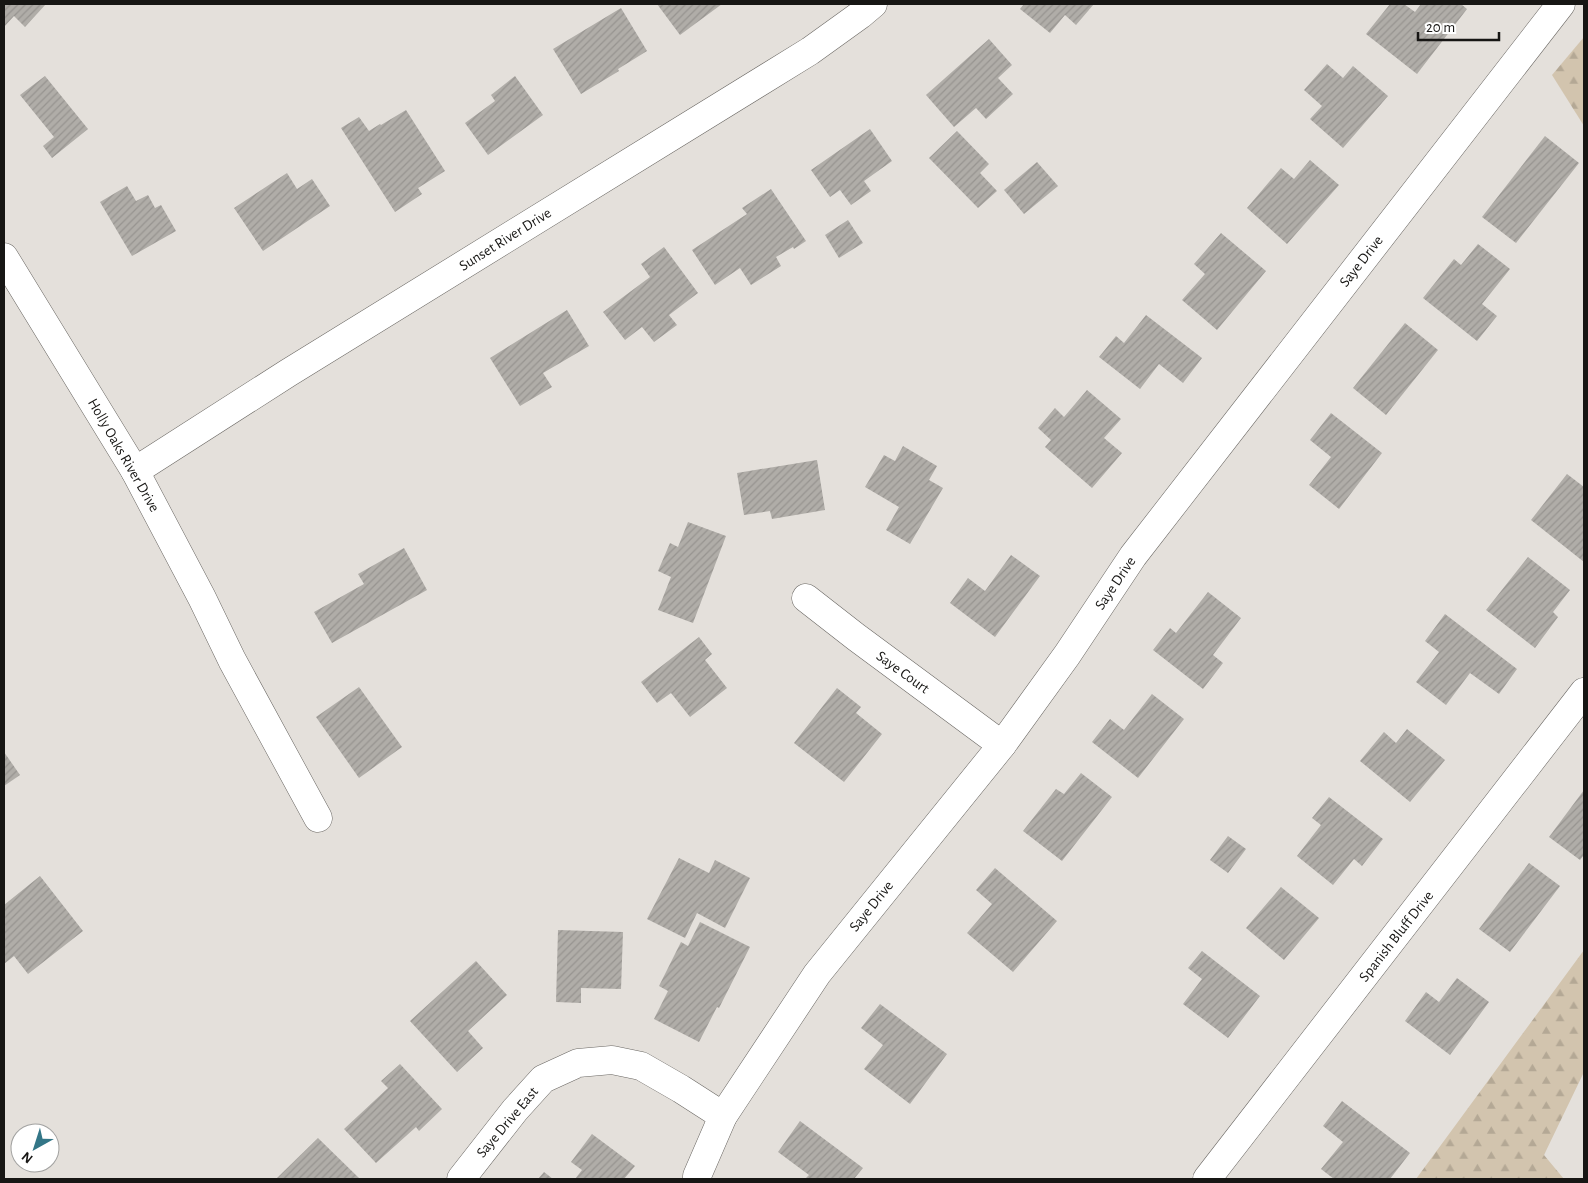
<svg xmlns="http://www.w3.org/2000/svg" width="1588" height="1183" viewBox="0 0 1588 1183" font-family="'Alegreya Sans',sans-serif">
<style>
.forest{fill:url(#forest-firs)}
.building{fill:url(#building-hatch)}
.lines{fill:none;stroke-linecap:round;stroke-linejoin:round}
.street-casing{stroke:#6a6763;stroke-width:29}
.street{stroke:#fff;stroke-width:28}
.labels{text-anchor:middle;stroke-width:4;stroke-linejoin:round;paint-order:stroke}
.street-label{font-size:15px;fill:#171614;stroke:#fff}
</style>
<defs>
<pattern id="forest-firs" width="22" height="20" patternUnits="userSpaceOnUse" patternTransform="scale(1.25)"><rect width="22" height="20" fill="#d2c4ae"/><path d="M5 1l3.5 6h-7zM16 11l3.5 6h-7z" fill="#b4a895"/></pattern>
<pattern id="building-hatch" width="6" height="6" patternUnits="userSpaceOnUse" patternTransform="scale(1.25)"><rect width="6" height="6" fill="#b0ada8"/><path d="M-1 1l2-2M0 6l6-6M5 7l2-2" fill="none" stroke="#979490"/></pattern>
</defs>
<rect width="100%" height="100%" fill="#e4e0db"/>
<g class="forest">
<polygon points="1584,37 1584,126 1552,75"/>
<polygon points="1584,950 1584,1072 1544,1155 1564,1179 1416,1179"/>
</g>
<g class="building">
<polygon points="4,4 46,4 25,27 14,16 4,27"/>
<polygon points="657,4 722,4 680,35"/>
<polygon points="1024,4 1094,4 1076,25 1065,15 1050,33 1020,9"/>
<polygon points="1390,4 1404,4 1415,12 1421,4 1461,4 1467,9 1417,74 1366,34"/>
<polygon points="621,8 647,51 618,69 619,71 581,94 553,49"/>
<polygon points="989,39 1012,65 998,78 1013,94 986,119 976,108 954,127 926,95"/>
<polygon points="1327,64 1343,78 1353,66 1388,96 1343,148 1310,119 1322,106 1304,90"/>
<polygon points="45,76 88,129 52,158 43,146 54,137 20,95"/>
<polygon points="515,76 543,115 488,155 465,123 495,101 491,95"/>
<polygon points="406,110 445,171 418,188 422,194 395,212 341,128 359,117 369,131 380,124 381,125"/>
<polygon points="870,129 892,161 864,181 871,191 851,205 840,190 830,197 811,170"/>
<polygon points="957,131 989,164 980,173 997,191 978,208 929,158"/>
<polygon points="1545,136 1579,163 1516,243 1482,217"/>
<polygon points="1310,160 1339,185 1287,244 1247,208 1281,168 1294,179"/>
<polygon points="1037,162 1058,186 1024,214 1004,190"/>
<polygon points="287,173 297,189 312,179 330,206 263,251 234,208"/>
<polygon points="127,186 136,201 148,195 155,208 161,205 176,231 132,256 100,202"/>
<polygon points="771,189 806,241 794,249 793,247 776,257 781,266 751,285 740,268 715,285 692,250 747,214 742,208"/>
<polygon points="848,220 863,243 839,258 825,235"/>
<polygon points="1221,233 1266,271 1217,330 1182,300 1205,274 1194,264"/>
<polygon points="1478,244 1510,269 1482,304 1497,316 1477,341 1423,298 1454,259 1461,265"/>
<polygon points="664,247 698,293 669,315 677,325 654,342 642,327 625,340 603,312 650,277 641,264"/>
<polygon points="567,310 589,346 543,373 552,387 520,406 490,358"/>
<polygon points="1146,315 1202,358 1183,383 1159,364 1140,389 1099,357 1116,336 1124,343"/>
<polygon points="1405,323 1438,350 1386,415 1353,388"/>
<polygon points="1087,390 1121,419 1104,438 1122,453 1092,488 1045,447 1051,440 1038,428 1055,408 1064,417"/>
<polygon points="1331,413 1382,453 1339,509 1309,485 1331,457 1310,440"/>
<polygon points="903,446 937,466 929,480 943,488 910,544 886,530 899,507 865,487 884,455 895,461"/>
<polygon points="817,460 825,510 772,519 770,511 744,515 737,473"/>
<polygon points="1567,474 1584,487 1584,562 1531,520"/>
<polygon points="688,522 726,536 693,623 658,610 671,577 658,571 670,543 678,547"/>
<polygon points="404,548 427,590 332,643 314,612 364,584 358,574"/>
<polygon points="1011,555 1040,576 995,637 950,603 968,578 985,591"/>
<polygon points="1528,557 1570,590 1553,612 1558,617 1535,648 1486,610"/>
<polygon points="1208,592 1241,618 1213,655 1223,663 1203,689 1153,650 1170,628 1176,633"/>
<polygon points="1445,614 1517,669 1499,694 1470,673 1446,705 1416,682 1439,652 1425,641"/>
<polygon points="699,637 712,654 705,660 727,688 690,717 671,693 657,703 641,682"/>
<polygon points="359,687 402,747 359,778 316,717"/>
<polygon points="837,688 861,707 856,713 882,734 844,782 794,743"/>
<polygon points="1152,694 1184,719 1138,778 1092,742 1110,719 1124,730"/>
<polygon points="1407,729 1445,760 1410,802 1360,761 1384,732 1396,743"/>
<polygon points="4,752 20,775 4,786"/>
<polygon points="1081,773 1112,797 1062,861 1023,831 1056,789 1064,794"/>
<polygon points="1584,790 1584,855 1580,860 1549,837"/>
<polygon points="1329,797 1383,839 1362,866 1354,859 1333,885 1297,856 1321,825 1312,818"/>
<polygon points="1228,836 1246,849 1228,873 1210,860"/>
<polygon points="679,858 709,873 715,860 750,878 725,928 697,913 685,938 647,919"/>
<polygon points="1529,863 1560,886 1510,952 1479,929"/>
<polygon points="995,868 1057,921 1013,972 967,933 992,904 976,890"/>
<polygon points="40,876 83,931 28,974 14,956 4,964 4,905"/>
<polygon points="1281,887 1319,918 1284,960 1246,928"/>
<polygon points="700,922 750,947 719,1008 717,1007 699,1042 654,1019 668,991 659,986 681,942 688,946"/>
<polygon points="558,930 623,932 621,989 581,988 581,1003 556,1002"/>
<polygon points="1202,951 1260,996 1228,1038 1183,1004 1202,979 1188,968"/>
<polygon points="476,961 507,995 468,1031 483,1048 457,1072 410,1021"/>
<polygon points="1457,978 1489,1002 1450,1055 1405,1021 1426,992 1439,1002"/>
<polygon points="880,1004 947,1054 910,1104 864,1069 883,1045 861,1028"/>
<polygon points="400,1064 442,1109 419,1131 416,1127 376,1163 344,1129 388,1088 381,1081"/>
<polygon points="1342,1101 1410,1153 1390,1179 1334,1179 1321,1169 1343,1142 1323,1126"/>
<polygon points="800,1121 863,1168 854,1179 805,1179 809,1175 778,1152"/>
<polygon points="592,1134 635,1166 624,1179 575,1179 582,1170 571,1162"/>
<polygon points="318,1138 360,1179 276,1179"/>
<polygon points="544,1172 553,1179 538,1179"/>
</g>
<g class="lines">
<defs>
<g id="street">
<polyline points="4,257 135,471 202,598 232,660 318,818"/>
<polyline points="135,471 288,373 810,51 860,15 873,4"/>
<polyline points="806,598 856,637 1002,745"/>
<polyline points="461,1179 515,1110 543,1079 578,1063 612,1060 641,1066 681,1089 723,1116"/>
<polyline points="697,1179 697,1176 723,1116 817,974 1002,745 1067,655 1133,556 1561,4"/>
<polyline points="1207,1179 1584,692"/>
</g>
</defs>
<use href="#street" class="street-casing"/>
<use href="#street" class="street"/>
</g>
<g class="labels">
<g class="street-label">
<text transform="translate(505 239) rotate(-32)" y="5">Sunset River Drive</text>
<text transform="translate(1361 261) rotate(-52)" y="5">Saye Drive</text>
<text transform="translate(124 455) rotate(60)" y="5">Holly Oaks River Drive</text>
<text transform="translate(1115 583) rotate(-56)" y="5">Saye Drive</text>
<text transform="translate(903 672) rotate(36)" y="5">Saye Court</text>
<text transform="translate(871 906) rotate(-51)" y="5">Saye Drive</text>
<text transform="translate(1396 936) rotate(-52)" y="5">Spanish Bluff Drive</text>
<text transform="translate(507 1122) rotate(-50)" y="5">Saye Drive East</text>
</g>
</g>
<rect width="1588" height="1183" fill="none" stroke="#171614" stroke-width="10"/>
<g transform="translate(35 1148) rotate(219)"><circle r="24" fill="#ffffff" stroke="#a2a2a1"/>
<path d="M0-4L9 19L0 12L-9 19Z" fill="#337687"/>
<text y="-8" font-size="14" font-weight="bold" text-anchor="middle" fill="#171614">N</text>
</g>
<path d="M1418 32v8h81v-8" fill="none" stroke="#171614" stroke-width="2.5"/>
<text x="1426" y="32" font-size="15" fill="#171614" stroke="#ffffff" stroke-width="4" paint-order="stroke">20 m</text>
</svg>
